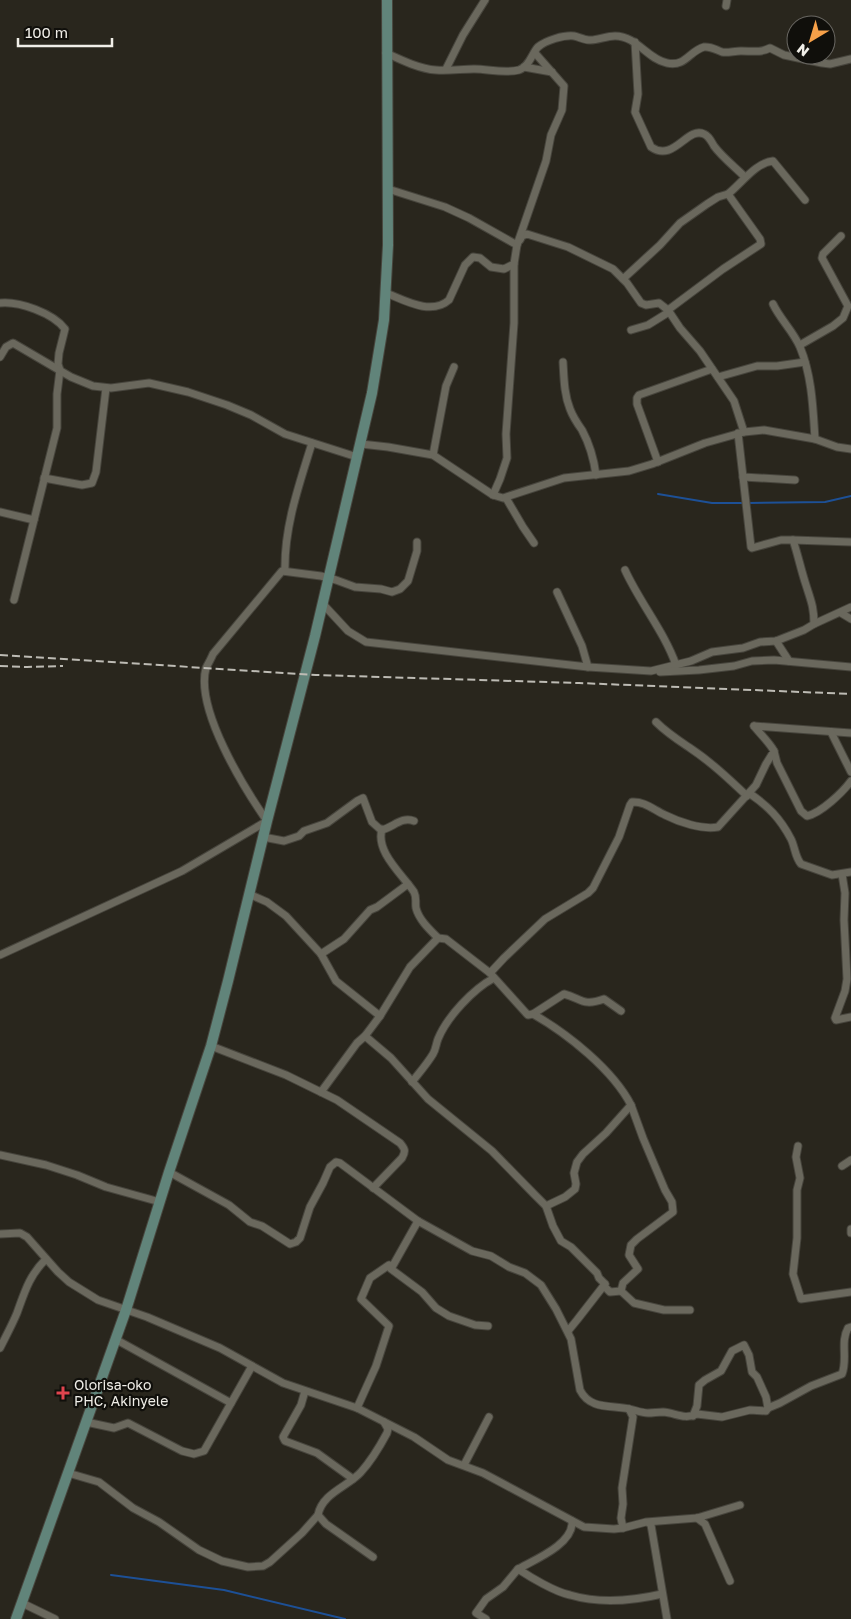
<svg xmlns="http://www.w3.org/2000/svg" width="851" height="1619" viewBox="0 0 851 1619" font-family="'Golos Text',sans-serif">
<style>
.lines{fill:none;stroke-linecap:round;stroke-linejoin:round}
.stream{stroke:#1d5096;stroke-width:2}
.minor-casing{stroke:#47453d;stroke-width:9}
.secondary-casing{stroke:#47453d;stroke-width:12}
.minor{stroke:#6a685d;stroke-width:7}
.secondary{stroke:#61847a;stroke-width:10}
.rail{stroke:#bdbbb4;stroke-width:2;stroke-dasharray:8 4;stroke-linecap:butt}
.health-dot{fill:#e0444e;stroke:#100f0b;stroke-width:2}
.labels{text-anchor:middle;stroke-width:4.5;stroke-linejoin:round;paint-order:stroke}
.poi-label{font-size:14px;fill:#f0eee8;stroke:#100f0b;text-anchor:start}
</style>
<rect width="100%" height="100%" fill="#29261d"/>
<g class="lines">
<g class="stream">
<polyline points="658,494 712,503 743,503"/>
<polyline points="748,503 825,502 851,496"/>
<polyline points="111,1575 224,1590 345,1619"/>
</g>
<defs>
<g id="minor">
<polyline points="726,6 727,0"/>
<path d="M635,42L638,94L635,112L651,147C674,163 687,126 704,134C709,136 711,141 714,146C722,157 735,167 745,177"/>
<path d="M386,53C401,60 420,69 436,70C449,71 462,69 474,69C489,69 504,74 519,70C530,66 532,53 538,47C546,40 564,35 574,36C579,37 584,40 589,40C596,41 606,36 615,36C637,36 647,59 667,63C686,67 689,51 704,47C711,46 716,50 722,52C728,53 734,51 741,51C752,51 760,53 770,48L784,55L822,63L830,64L851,59"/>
<polyline points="524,67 552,72"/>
<polyline points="446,69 463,35 485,0"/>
<polyline points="388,189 445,207 469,218 517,245"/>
<polyline points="520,240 522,236 527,234 568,247 613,269 627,283 641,303 646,305 659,303 668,310"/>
<polyline points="623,279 660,245 680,223 707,204 718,197 728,194"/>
<path d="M386,293C404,300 431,316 449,300L465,265L473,257L480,258L491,267L504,269L514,264L517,245L546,161L551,135L562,110L564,86L535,53"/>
<path d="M0,303C19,301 53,313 65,329L59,353L58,364L60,370L57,394V428L14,600"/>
<path d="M773,304C780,319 793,331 800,347C812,376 813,408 815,439"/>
<polyline points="631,330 648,325 669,312"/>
<polyline points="800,345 833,326 843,318 848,306 822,258 823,254 841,236"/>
<polyline points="0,357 6,347 13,343 71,377 93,386 111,388 149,383 188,392 227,405 251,415 285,434 357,457"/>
<path d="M563,362C564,378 564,394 570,409C573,417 577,423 582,430C589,443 594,460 596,475"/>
<polyline points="718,377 757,366 777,366 805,362"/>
<path d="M744,432L734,401L700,351L680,328L668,310L723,269L761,244L760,239L728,194C742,183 755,163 773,161L805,200"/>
<polyline points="361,444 388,447 433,455 493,495 503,498 564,478 629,471 652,464 705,443 744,432 764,430 815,439 837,447 851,449"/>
<polyline points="433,455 446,386 454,367"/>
<polyline points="658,462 637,404 637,398 639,395 712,369"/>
<polyline points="743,477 795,480"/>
<polyline points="44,478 82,485 92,483 96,472 106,388"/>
<polyline points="493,495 500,479 507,458 506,434 514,323 514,264"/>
<polyline points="506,498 523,527 534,543"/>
<polyline points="0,512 34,520"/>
<polyline points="793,540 851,542"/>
<path d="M625,570C640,603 664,631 676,665"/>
<path d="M285,571C284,527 299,485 312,443"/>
<polyline points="557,592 582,646 588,667"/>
<path d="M322,603L348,631L366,642L588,667L651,671L691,661L712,652L743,648L760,642L776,641L804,630L814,624C814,607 811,601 806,585C801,570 798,555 793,540H781L752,548L751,547L738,433"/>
<polyline points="841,613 851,619"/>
<polyline points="814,624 851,607"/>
<polyline points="776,641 789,661"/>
<polyline points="660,672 699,670 734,666 752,661 774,660 851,667"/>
<path d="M656,722C667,733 678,740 690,748C711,762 729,779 747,796"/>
<polyline points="754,726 851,733"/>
<polyline points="831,732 851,772"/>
<path d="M774,751L777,763L801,811L807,816C821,813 843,792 851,781"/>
<path d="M749,793C768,806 780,818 791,839C795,847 795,857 801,864L832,875L851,872"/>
<path d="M382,829C375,852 403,875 414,892C417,898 415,902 416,908C419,920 430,930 438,938L446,939L490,973L526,1013L528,1015L533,1014L564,994C581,998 582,1007 604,999L621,1011"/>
<path d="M263,837L284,841L299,836L304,831L327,823L357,801L363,798L372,822L381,830C393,828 401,816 414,821"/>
<polyline points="842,874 845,893 844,920 847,979 845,991 835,1018 836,1020 851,1017"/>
<polyline points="249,894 267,902 286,916 321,954 336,981 380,1016"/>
<polyline points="321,954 344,939 370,910 377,907 408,884"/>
<path d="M0,955L182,871L267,821C244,788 195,709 206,668C208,664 211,659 213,654L282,571L321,576L336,580L355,587L381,589L392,592L400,589L408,581L417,551V542"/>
<path d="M490,973L504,958L545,919L588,893L593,888L619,837L630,805L632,802C644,801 654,810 665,815C679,822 702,830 718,827L756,785L766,764L774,751C769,742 761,735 754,726"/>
<path d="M533,1014C568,1034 613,1070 631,1105L606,1133L583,1154L577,1162L574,1173L576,1184L575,1189L565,1197L546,1206"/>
<polyline points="365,1036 391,1058 428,1099 492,1151 534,1194 546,1206 553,1226 561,1241 571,1247 597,1273 599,1278 605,1284 605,1287 610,1292 621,1291 634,1303 664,1310 690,1310"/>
<path d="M211,1046L286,1075L337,1100L400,1143C405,1149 406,1151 402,1158L373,1188"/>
<path d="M412,1082C419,1073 427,1064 433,1054C436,1049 436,1044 438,1039C447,1017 473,989 494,978"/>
<polyline points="321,1092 357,1043 365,1036 380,1016 410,967 438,938"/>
<polyline points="798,1146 796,1157 800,1178 797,1190 797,1238 793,1274 801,1299 851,1292"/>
<polyline points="0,1155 46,1165 77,1175 106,1187 160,1202"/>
<polyline points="842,1166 851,1160"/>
<path d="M169,1172L229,1205L250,1222L262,1226L290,1244L296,1242L300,1238L310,1207L323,1183L330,1167L336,1162L340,1163L418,1221L472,1251L491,1256L509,1267L525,1273L541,1285L556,1309L571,1339L580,1390C590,1410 611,1405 629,1409C635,1410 641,1413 648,1413C653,1413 658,1412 663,1412C676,1413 684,1420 697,1414L722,1417L750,1410L766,1411L768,1408L766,1397L757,1377L752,1372L749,1355L744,1345L732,1351L721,1371L705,1380L699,1385L697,1406L693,1416"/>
<polyline points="418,1221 391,1269 422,1292 436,1308 449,1316 475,1325 488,1326"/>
<polyline points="851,1229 851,1233"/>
<polyline points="0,1234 20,1233 27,1237 58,1272 69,1282 98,1300 147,1317 220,1348 283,1383 357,1408 414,1437 448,1460 483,1473 584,1527 614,1529 623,1528 646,1522 697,1518 740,1505"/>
<polyline points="621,1291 623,1283 638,1269 629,1255 631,1245 637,1239 673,1212 672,1202 665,1190 643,1138 631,1105"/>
<polyline points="568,1331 577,1320 605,1284"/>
<polyline points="115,1339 231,1403"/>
<path d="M0,1348C6,1336 12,1325 17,1313C25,1291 29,1276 46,1259"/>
<polyline points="305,1391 301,1405 283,1437 285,1441 317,1453 353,1479"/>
<polyline points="357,1408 376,1366 389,1326 361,1299 370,1278 389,1265"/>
<path d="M768,1408L780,1403L811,1386L842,1374C848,1359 840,1342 848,1328L851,1327"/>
<polyline points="86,1422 114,1428 128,1423 182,1451 194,1454 204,1451 252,1366"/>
<polyline points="464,1465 489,1417"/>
<polyline points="68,1473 99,1482 133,1508 159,1522 199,1550 222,1561 248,1567 263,1566 270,1562 302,1533 318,1515"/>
<polyline points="697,1518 705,1524 730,1581"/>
<path d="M572,1521C574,1544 534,1560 518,1569C530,1577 555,1592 570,1595C600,1604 632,1601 662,1594"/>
<polyline points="649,1523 651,1525 667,1619"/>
<polyline points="623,1528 621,1518 623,1504 622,1488 633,1417 629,1409"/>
<path d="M373,1557L326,1524L318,1515C322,1493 349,1486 361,1472C371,1461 380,1446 387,1433L388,1429L384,1422"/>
<polyline points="22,1603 55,1619"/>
<polyline points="486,1619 476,1613 486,1599 503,1587 518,1569"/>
</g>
<polyline id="secondary" points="16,1619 126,1310 169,1172 211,1046 228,981 267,821 315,636 372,393 384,320 388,245 387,0"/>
</defs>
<use href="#minor" class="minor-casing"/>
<use href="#secondary" class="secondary-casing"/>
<use href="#minor" class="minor"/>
<use href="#secondary" class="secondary"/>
<g class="rail">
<polyline points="0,655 316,675 579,683 851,694"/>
<polyline points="0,666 27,667 63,666"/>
</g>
</g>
<path class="health-dot" d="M60.5 1385.5h5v5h5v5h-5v5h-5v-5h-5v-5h5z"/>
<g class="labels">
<g class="poi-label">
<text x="74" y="1390">Olorisa-oko<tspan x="74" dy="16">PHC, Akinyele</tspan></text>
</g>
</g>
<g transform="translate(811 40) rotate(218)"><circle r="24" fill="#100f0b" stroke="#6a6863"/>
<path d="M0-4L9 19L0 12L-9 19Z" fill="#f7a149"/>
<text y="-8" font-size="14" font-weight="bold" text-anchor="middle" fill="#f0eee8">N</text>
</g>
<path d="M18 38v8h94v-8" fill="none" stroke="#f0eee8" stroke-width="2.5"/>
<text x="25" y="38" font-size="15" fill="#f0eee8" stroke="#100f0b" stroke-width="4" paint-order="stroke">100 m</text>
</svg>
